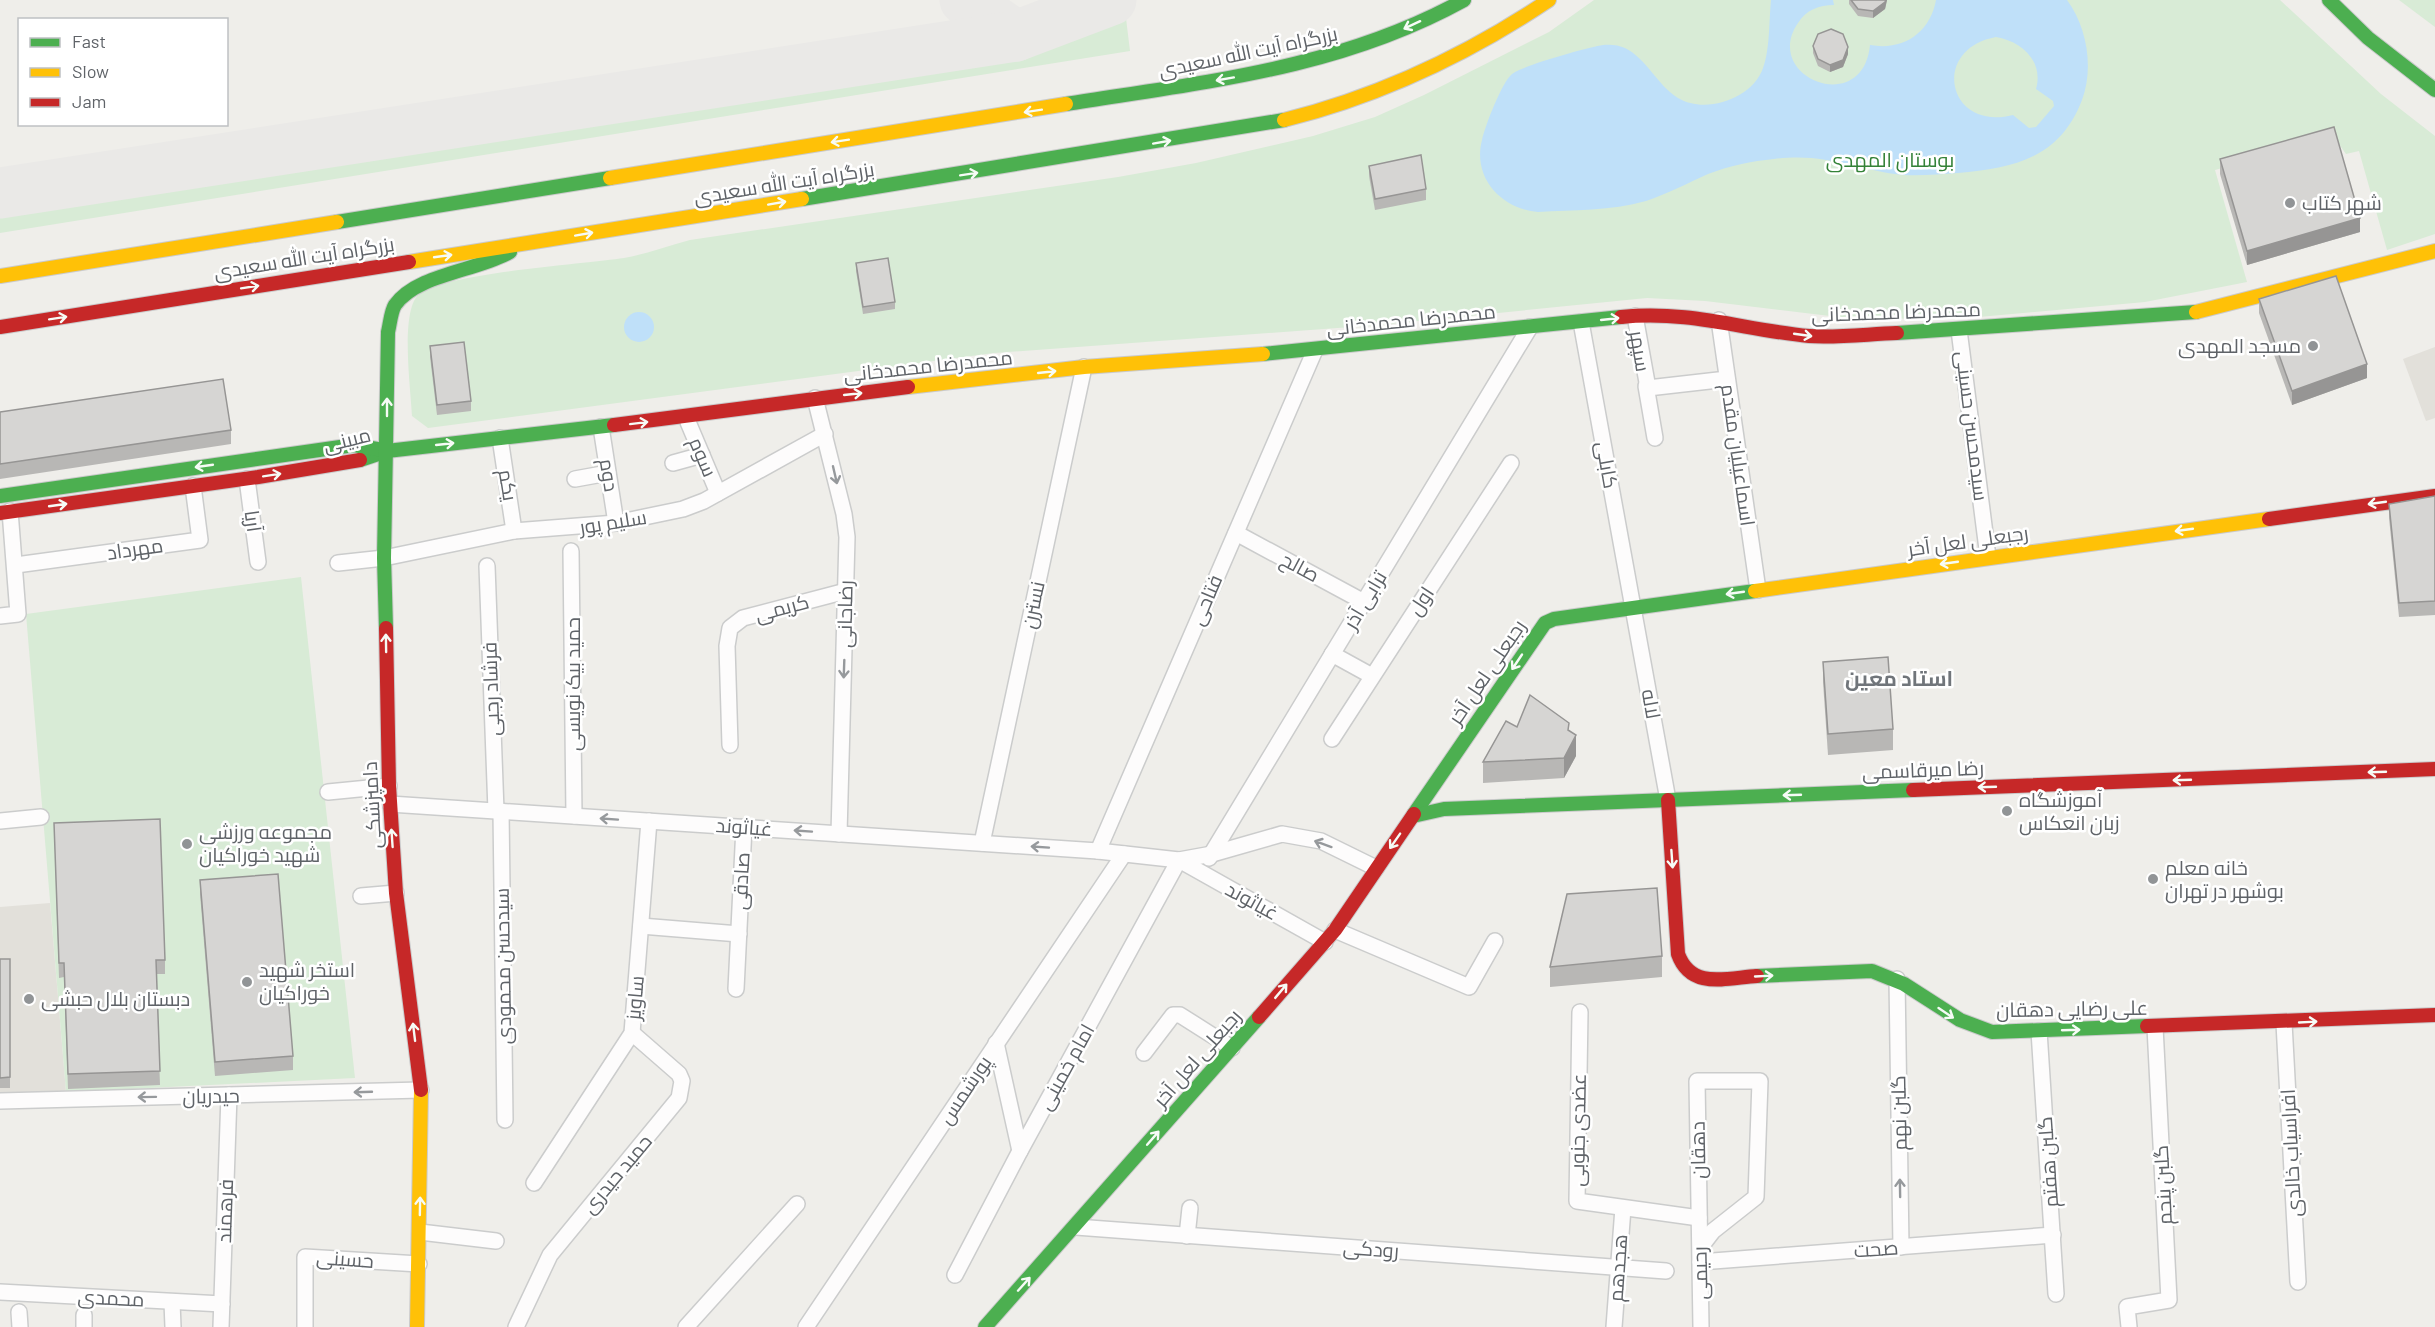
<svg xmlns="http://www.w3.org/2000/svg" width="2435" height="1327" viewBox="0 0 2435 1327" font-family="Barlow,Cairo,sans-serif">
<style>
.education{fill:#e2e0da}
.green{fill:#d8ebd6}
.water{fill:#bfe0f9;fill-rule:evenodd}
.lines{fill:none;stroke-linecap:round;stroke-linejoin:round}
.taxiway{stroke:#eae9e7;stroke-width:51}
.street-casing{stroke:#cbcccc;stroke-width:18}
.fast-casing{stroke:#cacacb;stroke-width:16}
.slow-casing{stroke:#cacacb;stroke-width:16}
.jam-casing{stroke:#cacacb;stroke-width:16}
.street{stroke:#fdfcfc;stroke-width:15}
.fast{stroke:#4caf50;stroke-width:14}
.slow{stroke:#ffc107;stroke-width:14}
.jam{stroke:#c62828;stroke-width:14}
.wall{fill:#b8b7b5}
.shaded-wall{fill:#969594}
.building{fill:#d6d5d3;stroke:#969594;stroke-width:1.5}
.oneway{stroke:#f6fbf6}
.oneway2{stroke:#96999c}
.poi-dot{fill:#919496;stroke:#fff;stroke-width:2}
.labels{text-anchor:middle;stroke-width:5;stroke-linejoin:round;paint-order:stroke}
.street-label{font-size:20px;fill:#5f6368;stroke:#fff}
.park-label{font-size:20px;fill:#348238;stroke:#fff}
.poi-label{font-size:20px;fill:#5f6368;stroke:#fff;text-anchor:start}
.neighbourhood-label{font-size:21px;font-weight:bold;fill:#70757a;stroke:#fff}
</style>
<rect width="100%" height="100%" fill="#efeeea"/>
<g class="education">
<polygon points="2435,347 2435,418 2426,421 2403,359"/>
<polygon points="50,903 66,1092 0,1092 0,907"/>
</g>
<g class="green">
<path d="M1594,0H2280L2381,94L2435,136V234L2387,250L2359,151L2346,154L2334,137L2215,170L2247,282L2145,302L1968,318L1855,319L1705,301L1647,298L1378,325L994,353L428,428L412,416C411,390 400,314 418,295C440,273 586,264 624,258C646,254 668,246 690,240L1118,177L1196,163L1313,136L1375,117L1424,95L1549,32Z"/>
<polygon points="2399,0 2435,0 2435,27"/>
<polygon points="1125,10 1130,51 0,233 0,206 1021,41"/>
<polygon points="301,577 355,1078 66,1092 26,614"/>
</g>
<g class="water">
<path d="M1771,0H1833L1834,5C1819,5 1806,10 1798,23C1761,77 1863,118 1870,45C1903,51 1930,33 1936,0H2067C2087,27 2094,68 2082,100C2060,158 2014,168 1958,173C1941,174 1921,176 1904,175C1856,170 1826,152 1774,159C1752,161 1729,166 1708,174C1688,183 1667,194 1646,201C1611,211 1573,210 1538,212C1502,209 1472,178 1482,140C1485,126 1502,82 1512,74C1521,66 1589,47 1603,45C1610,44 1619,45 1625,48C1647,59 1658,86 1678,98C1706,115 1753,98 1763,68C1770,50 1769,20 1771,0ZM1996,37C2021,41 2044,61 2036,89L2053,101L2054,106L2036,127L2029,128L2013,115C1947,132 1930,49 1996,37Z"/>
<circle cx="639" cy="327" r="15"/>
</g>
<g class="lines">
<g class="taxiway">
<polyline points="965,0 1016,36"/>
<polyline points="0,193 1016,36 1111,0"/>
</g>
<defs>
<g id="street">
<polyline points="1635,316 1648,388 1727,379"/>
<polyline points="1719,320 1758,590"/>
<polyline points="1581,322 1668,800"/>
<polyline points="1959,330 1988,557"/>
<polyline points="1646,386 1655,438"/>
<polyline points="815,398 844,514 847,537 839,834"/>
<polyline points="688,422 718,493"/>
<polyline points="601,427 616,523"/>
<polyline points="500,438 514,531"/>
<polyline points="673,463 702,455"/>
<polyline points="247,479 258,562"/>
<polyline points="575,479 608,473"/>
<polyline points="1236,533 1364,602"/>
<polyline points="571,551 574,816"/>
<polyline points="338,563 384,558 514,531 616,523 683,509 704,501 825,434"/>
<polyline points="16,565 200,540 193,486"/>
<polyline points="487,566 496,811"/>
<polyline points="0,616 18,614 10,511"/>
<polyline points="1332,654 1372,676"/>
<polyline points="1332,739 1511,463"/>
<polyline points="730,745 727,646 730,628 743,618 846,591"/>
<polyline points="328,792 389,786"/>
<polyline points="390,804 1098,851 1179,860 1212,854 1282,834 1321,841 1376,868"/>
<polyline points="501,811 505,1120"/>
<polyline points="0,821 41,817"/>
<polyline points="982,843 1084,367"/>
<polyline points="1098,851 1315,350"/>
<polyline points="1209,858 1530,327"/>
<polyline points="361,896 396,893"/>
<polyline points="641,926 739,934"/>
<polyline points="1335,930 1469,987 1495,941"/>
<polyline points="1897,979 1901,1247"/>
<polyline points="736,989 744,827"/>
<polyline points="1580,1012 1577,1201 1699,1218"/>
<polyline points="2284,1023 2298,1282"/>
<polyline points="2039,1031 2056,1294"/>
<polyline points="996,1043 1020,1151"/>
<polyline points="1144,1053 1173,1015 1180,1015 1232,1048"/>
<polyline points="0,1101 421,1090"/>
<polyline points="534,1183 632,1033 649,821"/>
<polyline points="1076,1227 1666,1271"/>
<polyline points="420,1232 496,1241"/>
<polyline points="1187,1236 1190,1208"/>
<path d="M1700,1248L1713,1231L1756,1197L1760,1081H1697C1698,1163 1700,1245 1701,1327"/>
<polyline points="1700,1262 2053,1235"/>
<polyline points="955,1275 1020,1151 1179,860 1325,942"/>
<polyline points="0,1292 222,1304"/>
<polyline points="172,1302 173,1327"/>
<polyline points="19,1312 20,1327"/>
<polyline points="84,1327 84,1315"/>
<polyline points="221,1327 229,1095"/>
<polyline points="305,1327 305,1257 419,1264"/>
<polyline points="516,1327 550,1255 679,1098 682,1081 679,1074 632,1033"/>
<polyline points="686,1327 797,1204"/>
<polyline points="806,1327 1124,854"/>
<polyline points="1614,1327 1623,1208"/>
<polyline points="2129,1327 2127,1307 2169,1300 2155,1027"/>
</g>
<g id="fast">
<polyline points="2329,0 2368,38 2435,90"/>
<path d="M1066,104C1204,82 1339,69 1464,0"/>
<polyline points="802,199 1284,120"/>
<polyline points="337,222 610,178"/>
<polyline points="1897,333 2196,312"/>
<polyline points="1263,354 1621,317"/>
<polyline points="360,460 387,451 614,425"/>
<polyline points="0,496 354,445 383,450"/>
<path d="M386,628L384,558L388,332C390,324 391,311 395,305C417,274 477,271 510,252"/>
<polyline points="1414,814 1545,623 1554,619 1755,591"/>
<polyline points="1413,816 1444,809 1913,790"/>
<polyline points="1757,976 1872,971 1904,984 1960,1020 1992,1032 2147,1026"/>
<polyline points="985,1327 1259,1017"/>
</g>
<g id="slow">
<path d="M1284,120C1380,96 1467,55 1549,0"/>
<polyline points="610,178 1066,104"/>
<polyline points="409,262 802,199"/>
<polyline points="0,276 337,222"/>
<polyline points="2196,312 2435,251"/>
<polyline points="908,387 1084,367 1263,354"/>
<polyline points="1755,591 2269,519"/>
<polyline points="417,1327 421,1090"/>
</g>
<g id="jam">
<path d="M1621,317C1690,310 1744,330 1809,336C1837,338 1868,334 1897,333"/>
<polyline points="0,327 409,262"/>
<polyline points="614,425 908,387"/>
<polyline points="0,513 258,477 360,460"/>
<polyline points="2269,519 2435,496"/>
<polyline points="386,628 389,786 396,893 421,1090"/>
<polyline points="1913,790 2435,769"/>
<path d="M1668,800L1678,954C1691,990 1726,978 1757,976"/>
<polyline points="1259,1017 1335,930 1414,814"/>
<polyline points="2147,1026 2435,1015"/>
</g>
</defs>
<use href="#street" class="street-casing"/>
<use href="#fast" class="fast-casing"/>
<use href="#slow" class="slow-casing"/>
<use href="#jam" class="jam-casing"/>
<use href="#street" class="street"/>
<use href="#fast" class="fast"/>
<use href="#slow" class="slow"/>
<use href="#jam" class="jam"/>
</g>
<g class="wall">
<polygon points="1849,0 1887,0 1885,9 1873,18 1858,16 1849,4"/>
<polygon points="1813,46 1848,54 1843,67 1830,72 1818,66 1813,53"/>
<polygon points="2220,159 2360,232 2247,265 2220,174"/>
<polygon points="1369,166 1426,189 1426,200 1375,210 1369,176"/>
<polygon points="856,263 895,302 895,309 863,314 856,271"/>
<polygon points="2259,299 2367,378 2292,405 2259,313"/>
<polygon points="430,346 471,401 471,411 437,415 430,357"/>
<polygon points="0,412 231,430 231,444 0,479"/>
<polygon points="2435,496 2435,615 2399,617 2389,518 2389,504"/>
<polygon points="1823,662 1893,729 1893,750 1828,755 1823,682"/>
<polygon points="1517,727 1569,731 1576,756 1564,778 1483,783 1483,762"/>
<polygon points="54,823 165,960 165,974 156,974 160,1085 68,1089 64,977 59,978"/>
<polygon points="200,880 293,1056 293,1070 215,1076 200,894"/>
<polygon points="1662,956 1662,977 1550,987 1550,967"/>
<rect x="0" y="959" width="10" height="129"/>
</g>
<g class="shaded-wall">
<polygon points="1886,0 1887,0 1885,9 1873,18 1873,11"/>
<polygon points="1848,47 1848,54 1843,67 1830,72 1830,65"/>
<polygon points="2360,218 2360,232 2247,265 2247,251"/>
<polygon points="2367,364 2367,378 2292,405 2292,391"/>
<polygon points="1576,735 1576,756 1564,778 1564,758"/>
</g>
<g class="building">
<polygon points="1851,0 1886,0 1885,2 1873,11 1858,9"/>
<polygon points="1831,29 1843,34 1848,47 1843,60 1830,65 1818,59 1813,46 1818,34"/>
<polygon points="2334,127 2360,218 2247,251 2220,159"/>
<polygon points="1421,155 1426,189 1375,199 1369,166"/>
<polygon points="888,258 895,302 863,307 856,263"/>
<polygon points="2336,276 2367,364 2292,391 2259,299"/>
<polygon points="464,342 471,401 437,405 430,346"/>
<polygon points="223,379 231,430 0,464 0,412"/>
<polygon points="2435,496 2435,601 2399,603 2389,504"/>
<polygon points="1888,657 1893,729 1828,734 1823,662"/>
<polygon points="1530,695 1569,723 1568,730 1576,735 1564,758 1483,762 1506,721 1517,727"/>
<polygon points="160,819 165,960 156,960 160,1071 68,1074 64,963 59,963 54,823"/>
<polygon points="278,874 293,1056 215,1062 200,880"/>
<polygon points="1657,888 1662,956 1550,967 1567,894"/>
<polygon points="0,959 10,959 10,1077 0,1078"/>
</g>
<defs><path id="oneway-shaft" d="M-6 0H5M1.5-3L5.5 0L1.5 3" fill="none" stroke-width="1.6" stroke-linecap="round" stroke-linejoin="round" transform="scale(1.5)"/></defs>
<g class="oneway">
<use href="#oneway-shaft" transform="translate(1412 25) rotate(155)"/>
<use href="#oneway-shaft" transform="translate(1225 79) rotate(170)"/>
<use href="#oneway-shaft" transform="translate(1033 111) rotate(171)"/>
<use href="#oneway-shaft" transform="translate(840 141) rotate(171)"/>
<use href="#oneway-shaft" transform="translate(1162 142) rotate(-10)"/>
<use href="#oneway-shaft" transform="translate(969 174) rotate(-9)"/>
<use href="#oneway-shaft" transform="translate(777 203) rotate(-10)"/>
<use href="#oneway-shaft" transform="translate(584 234) rotate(-10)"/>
<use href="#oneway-shaft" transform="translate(443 256) rotate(-8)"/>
<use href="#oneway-shaft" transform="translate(250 287) rotate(-9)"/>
<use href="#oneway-shaft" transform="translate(58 318) rotate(-9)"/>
<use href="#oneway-shaft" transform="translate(1610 319) rotate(-6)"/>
<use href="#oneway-shaft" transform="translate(1803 335) rotate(8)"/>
<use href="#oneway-shaft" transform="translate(1047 372) rotate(-6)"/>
<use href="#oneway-shaft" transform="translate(853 394) rotate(-6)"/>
<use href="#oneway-shaft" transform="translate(387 407) rotate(-90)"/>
<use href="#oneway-shaft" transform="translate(639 423) rotate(-7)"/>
<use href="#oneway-shaft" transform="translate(445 444) rotate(-6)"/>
<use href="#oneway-shaft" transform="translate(204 466) rotate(172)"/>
<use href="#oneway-shaft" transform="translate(272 475) rotate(-9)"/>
<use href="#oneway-shaft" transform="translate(2377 503) rotate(172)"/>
<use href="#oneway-shaft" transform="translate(58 505) rotate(-8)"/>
<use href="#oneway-shaft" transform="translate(2184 530) rotate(172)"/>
<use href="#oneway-shaft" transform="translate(1949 563) rotate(172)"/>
<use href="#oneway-shaft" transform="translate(1735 593) rotate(172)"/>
<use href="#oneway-shaft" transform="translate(386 643) rotate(-91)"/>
<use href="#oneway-shaft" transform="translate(1517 662) rotate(124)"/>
<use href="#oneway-shaft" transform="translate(2377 772) rotate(178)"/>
<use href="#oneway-shaft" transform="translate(2182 780) rotate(178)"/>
<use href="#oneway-shaft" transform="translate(1987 787) rotate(178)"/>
<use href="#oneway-shaft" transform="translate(1792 795) rotate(178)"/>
<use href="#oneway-shaft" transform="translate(392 838) rotate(-94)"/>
<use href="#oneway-shaft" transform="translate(1395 841) rotate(125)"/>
<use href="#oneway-shaft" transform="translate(1672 859) rotate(86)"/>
<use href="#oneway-shaft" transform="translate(1764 976) rotate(-3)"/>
<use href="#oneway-shaft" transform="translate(1281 991) rotate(-50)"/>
<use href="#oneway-shaft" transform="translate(1946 1013) rotate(34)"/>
<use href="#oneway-shaft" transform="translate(2308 1022) rotate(-3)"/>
<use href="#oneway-shaft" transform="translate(2071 1030) rotate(-2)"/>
<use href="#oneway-shaft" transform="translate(414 1032) rotate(-97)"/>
<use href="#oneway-shaft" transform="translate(1153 1138) rotate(-49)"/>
<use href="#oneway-shaft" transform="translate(420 1206) rotate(-89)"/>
<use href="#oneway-shaft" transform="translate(1024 1284) rotate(-48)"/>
</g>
<g class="oneway2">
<use href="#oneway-shaft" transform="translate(835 475) rotate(77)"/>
<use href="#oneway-shaft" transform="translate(844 669) rotate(92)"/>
<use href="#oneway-shaft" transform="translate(609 819) rotate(-176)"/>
<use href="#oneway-shaft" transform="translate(803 831) rotate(-176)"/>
<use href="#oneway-shaft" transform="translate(1323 844) rotate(-160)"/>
<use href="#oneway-shaft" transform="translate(1040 847) rotate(-176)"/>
<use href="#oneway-shaft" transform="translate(363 1092) rotate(178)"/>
<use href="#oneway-shaft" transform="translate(147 1097) rotate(179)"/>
<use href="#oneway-shaft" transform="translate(1900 1188) rotate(-91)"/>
</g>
<g class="poi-dot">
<circle cx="2290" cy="203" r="6"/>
<circle cx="2313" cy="346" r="6"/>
<circle cx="2007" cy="811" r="6"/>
<circle cx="187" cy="844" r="6"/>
<circle cx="2153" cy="879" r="6"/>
<circle cx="247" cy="982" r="6"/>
<circle cx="29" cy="999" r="6"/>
</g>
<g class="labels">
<g class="street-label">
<text transform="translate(1248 52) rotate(-12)" y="7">بزرگراه آیت الله سعیدی</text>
<text transform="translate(784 183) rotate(-9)" y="7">بزرگراه آیت الله سعیدی</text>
<text transform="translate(304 258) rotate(-9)" y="7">بزرگراه آیت الله سعیدی</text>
<text transform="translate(1896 312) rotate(-2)" y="7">محمدرضا محمدخانی</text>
<text transform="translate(1411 320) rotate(-6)" y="7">محمدرضا محمدخانی</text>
<text transform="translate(1640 351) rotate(81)" y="7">سپهر</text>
<text transform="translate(928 366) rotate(-6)" y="7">محمدرضا محمدخانی</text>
<text transform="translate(1972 426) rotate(83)" y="7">سیدمحسن حسینی</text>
<text transform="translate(347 440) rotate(-14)" y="7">مبینی</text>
<text transform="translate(1738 455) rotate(82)" y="7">اسماعیلیان مقدم</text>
<text transform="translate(703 457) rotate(67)" y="7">سوم</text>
<text transform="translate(1607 465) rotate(80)" y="7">کابلی</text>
<text transform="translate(609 475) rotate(81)" y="7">دوم</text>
<text transform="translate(508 485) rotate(81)" y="7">یکم</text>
<text transform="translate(253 521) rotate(82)" y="7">آریا</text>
<text transform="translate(613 522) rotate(-9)" y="7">سلیم پور</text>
<text transform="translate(1968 541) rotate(-8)" y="7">رجبعلی لعل آخر</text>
<text transform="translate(135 549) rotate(-8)" y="7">مهرداد</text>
<text transform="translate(1300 567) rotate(28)" y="7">صالح</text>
<text transform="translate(1206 600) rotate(-67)" y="7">فتاحی</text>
<text transform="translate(1365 600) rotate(-59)" y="7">ترابی آذر</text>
<text transform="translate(1421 601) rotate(-57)" y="7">اول</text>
<text transform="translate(1033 605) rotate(-78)" y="7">نسترن</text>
<text transform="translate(782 608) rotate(-15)" y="7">کریمی</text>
<text transform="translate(845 614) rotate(-89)" y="7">رضاجانی</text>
<text transform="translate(1487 672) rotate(-56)" y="7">رجبعلی لعل آخر</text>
<text transform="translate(573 684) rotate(-90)" y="7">حمید بیک نویسی</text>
<text transform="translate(491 689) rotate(-92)" y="7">فرشاد رجبی</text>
<text transform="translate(1651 704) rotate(80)" y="7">لاله</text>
<text transform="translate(1923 770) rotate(-2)" y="7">رضا میرقاسمی</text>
<text transform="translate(372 805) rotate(-93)" y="7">دامپزشکی</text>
<text transform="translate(744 827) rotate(4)" y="7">غیاثوند</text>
<text transform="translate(741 881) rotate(-87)" y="7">صادقی</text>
<text transform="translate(1252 901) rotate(29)" y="7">غیاثوند</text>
<text transform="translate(503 966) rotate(-91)" y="7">سیدحسن محمودی</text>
<text transform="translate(635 998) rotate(-85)" y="7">ساویز</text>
<text transform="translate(2072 1009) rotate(-1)" y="7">علی رضایی دهقان</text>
<text transform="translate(1197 1058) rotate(-49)" y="7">رجبعلی لعل آخر</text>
<text transform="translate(1066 1067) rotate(-61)" y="7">امام خمینی</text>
<text transform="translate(965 1090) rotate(-56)" y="7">پورشمس</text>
<text transform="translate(211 1096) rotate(-1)" y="7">حیدریان</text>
<text transform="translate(1899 1113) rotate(-91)" y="7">گلبن نهم</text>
<text transform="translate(1578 1130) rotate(-89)" y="7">عضدی جنوبی</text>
<text transform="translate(1698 1150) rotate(-91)" y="7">دهقان</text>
<text transform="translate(2291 1153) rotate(-93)" y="7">افراسیاب خالدی</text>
<text transform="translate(2048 1162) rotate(-94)" y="7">گلبن هفتم</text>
<text transform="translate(617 1174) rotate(-50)" y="7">حمید حیدری</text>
<text transform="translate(2163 1185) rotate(-93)" y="7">گلبن پنجم</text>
<text transform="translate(225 1211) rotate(-88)" y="7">فرهمند</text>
<text transform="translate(1371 1249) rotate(4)" y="7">رودکی</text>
<text transform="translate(1876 1249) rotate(-4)" y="7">صحت</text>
<text transform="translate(345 1259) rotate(4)" y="7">حسینی</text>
<text transform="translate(1618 1268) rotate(-86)" y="7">هجدهم</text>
<text transform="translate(1700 1273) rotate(-91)" y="7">رحیمی</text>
<text transform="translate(111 1298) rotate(3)" y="7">محمدی</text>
</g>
<g class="park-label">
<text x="1890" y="167">بوستان المهدی</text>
</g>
<g class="poi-label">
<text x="2302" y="210">شهر کتاب</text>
<text x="2301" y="353" text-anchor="end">مسجد المهدی</text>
<text x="2019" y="807">آموزشگاه<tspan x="2019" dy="23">زبان انعکاس</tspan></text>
<text x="199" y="839">مجموعه ورزشی<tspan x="199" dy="23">شهید خوراکیان</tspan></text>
<text x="2165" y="875">خانه معلم<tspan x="2165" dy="23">بوشهر در تهران</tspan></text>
<text x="259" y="977">استخر شهید<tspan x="259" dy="23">خوراکیان</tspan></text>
<text x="41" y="1006">دبستان بلال حبشی</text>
</g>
<g class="neighbourhood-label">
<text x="1899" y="686">استاد معین</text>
</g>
</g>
<rect x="18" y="18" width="210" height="108" fill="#ffffff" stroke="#bfc1c3" stroke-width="1.5"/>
<rect x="30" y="38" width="30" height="9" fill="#4caf50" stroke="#bfc1c3" stroke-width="1.5"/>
<text x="72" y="48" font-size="18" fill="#5f6368">Fast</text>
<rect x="30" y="68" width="30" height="9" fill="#ffc107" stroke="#bfc1c3" stroke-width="1.5"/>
<text x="72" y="78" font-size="18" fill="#5f6368">Slow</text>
<rect x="30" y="98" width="30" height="9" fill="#c62828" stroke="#bfc1c3" stroke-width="1.5"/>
<text x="72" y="108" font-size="18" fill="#5f6368">Jam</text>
</svg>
